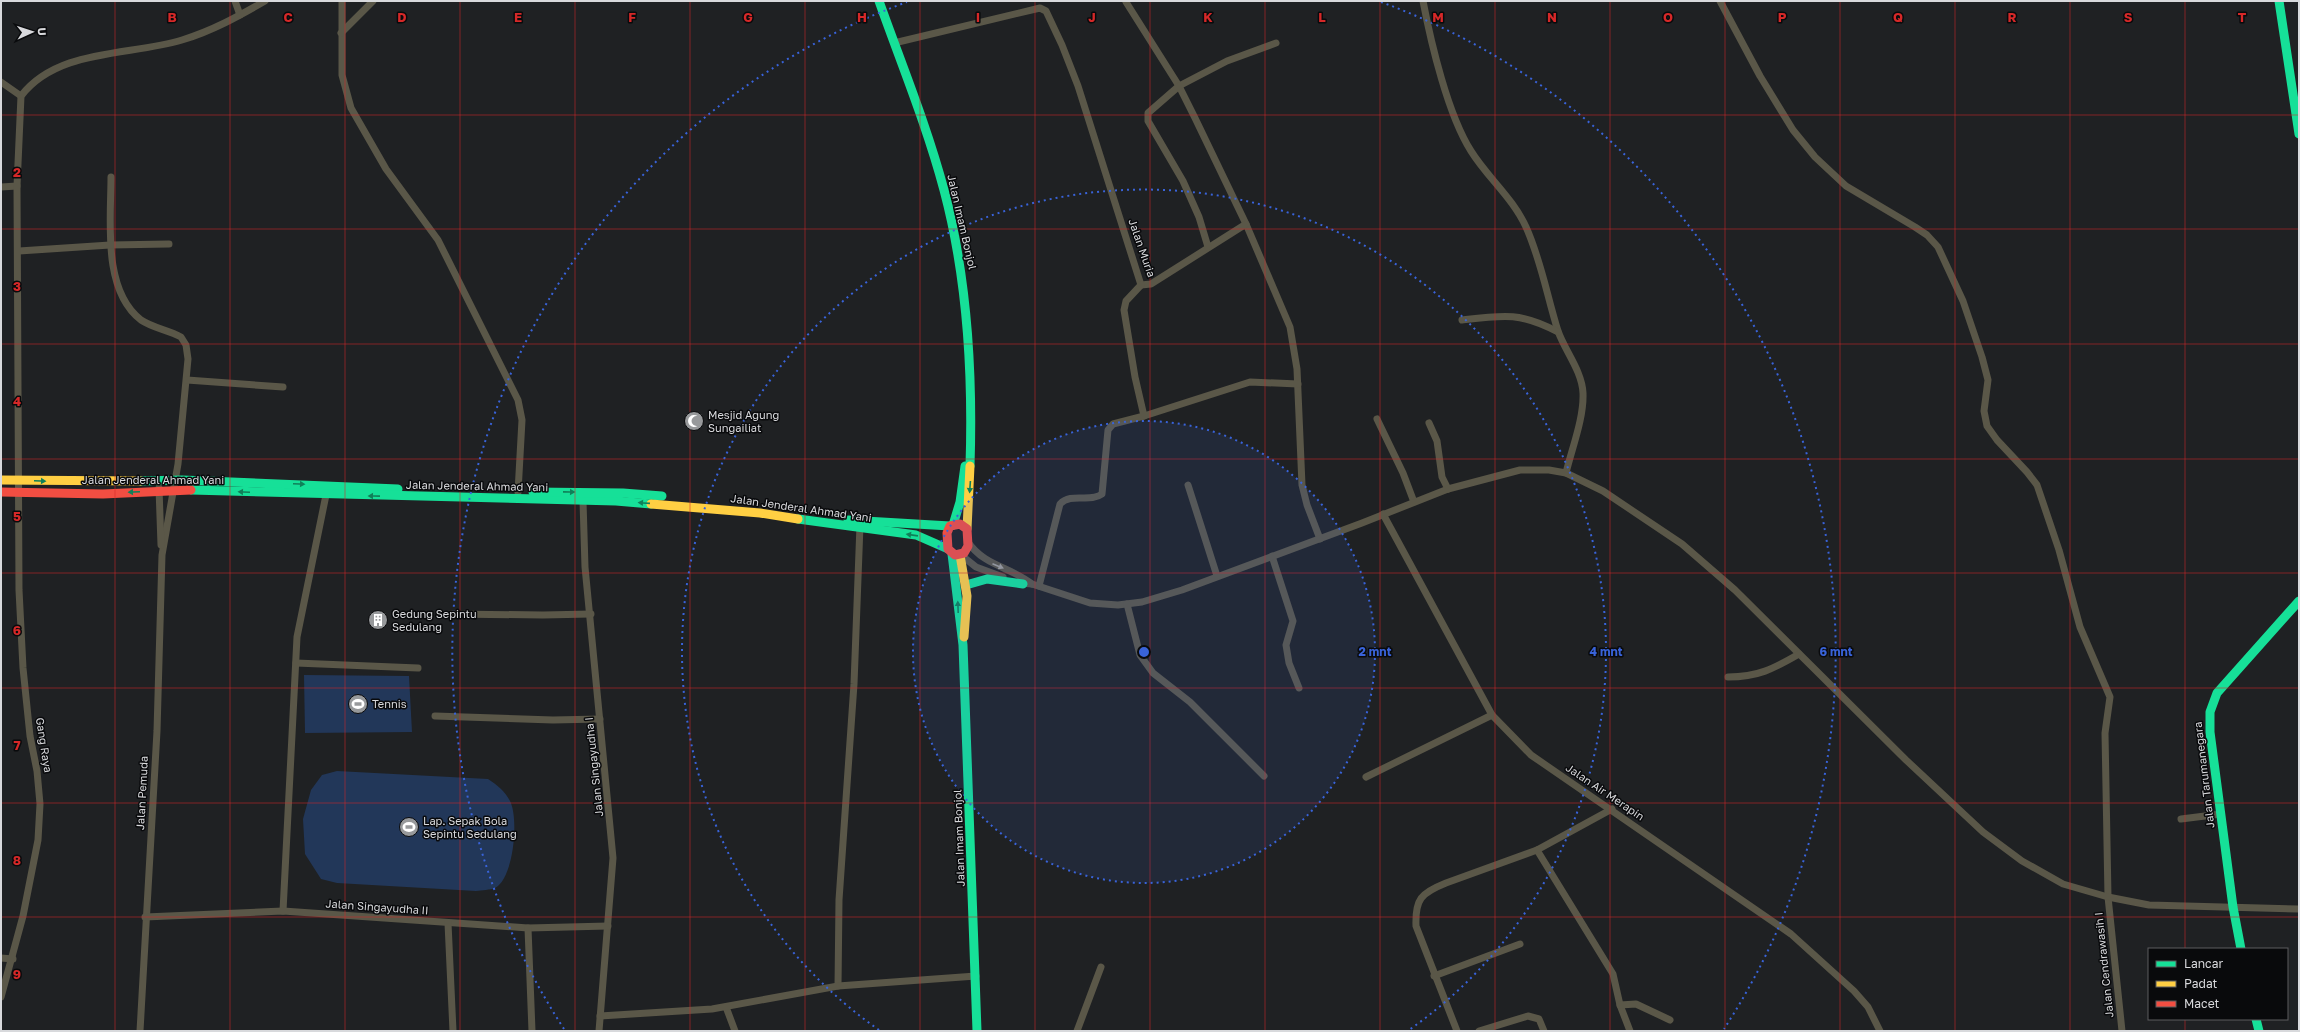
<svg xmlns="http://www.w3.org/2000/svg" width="2300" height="1032" viewBox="0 0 2300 1032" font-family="'Golos Text',sans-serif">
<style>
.garden{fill:#223759}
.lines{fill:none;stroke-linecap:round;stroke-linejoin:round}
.street{stroke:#5a5748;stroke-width:7}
.fast{stroke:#16e098;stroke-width:9}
.slow{stroke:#ffcf43;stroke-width:9}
.jam{stroke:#f24e42;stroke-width:9}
.oneway{fill:#108059}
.oneway2{fill:#9f9e99}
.grid{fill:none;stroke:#d62828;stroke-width:1;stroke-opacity:0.55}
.ring{fill:none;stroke:#3963d9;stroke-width:2;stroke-dasharray:2 4}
.labels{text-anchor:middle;stroke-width:3;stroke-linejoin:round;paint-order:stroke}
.street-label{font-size:11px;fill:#d8d9dc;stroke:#090a0c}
.poi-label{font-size:11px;fill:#d8d9dc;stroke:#090a0c;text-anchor:start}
.grid-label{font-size:13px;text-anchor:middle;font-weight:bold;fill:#d62828;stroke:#090a0c;stroke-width:3;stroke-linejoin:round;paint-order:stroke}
.centre{fill:#3963d9;stroke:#090a0c;stroke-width:2}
.ring-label{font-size:12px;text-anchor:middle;font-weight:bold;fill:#3963d9;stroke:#090a0c;stroke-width:3;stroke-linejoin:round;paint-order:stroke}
</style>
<rect width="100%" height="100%" fill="#1f2123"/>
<g class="garden">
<polygon points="304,675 409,676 412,732 305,733"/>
<path d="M337,771L488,779C497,785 505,791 510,801C519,818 514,878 495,888C490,890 482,890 476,891L337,883L321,879L305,854L303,819L311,790L322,775Z"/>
</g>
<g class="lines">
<g class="street">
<polyline points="235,1 240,15"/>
<polyline points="342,1 342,75 351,108 386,169 438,240 518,400 522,420 518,492"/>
<path d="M1423,1C1431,43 1448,115 1471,151C1487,177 1513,198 1526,227C1541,260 1547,296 1558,331C1565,351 1582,371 1583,393C1584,418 1572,448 1566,473"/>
<polyline points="1720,1 1760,76 1793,130 1815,157 1846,186 1915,227 1927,235 1938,247 1963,301 1982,357 1988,380 1984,411 1987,426 1997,440 2027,472 2037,485 2059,550 2080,627 2110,697 2105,733 2108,897 2122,1031"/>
<polyline points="1126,2 1179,86 1195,118 1246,224 1290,327 1297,369 1302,485 1307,505 1320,539"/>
<polyline points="341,33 373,1"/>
<polyline points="894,43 1040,8 1046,11 1062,45 1078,86 1141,285 1151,284 1246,224"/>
<polyline points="1,82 21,96"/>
<path d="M111,177C111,220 102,290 141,320C153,328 168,330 181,337L186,345L188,359L178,464L162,555L157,731L140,1031"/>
<polyline points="1,187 17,186"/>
<polyline points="1208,247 1199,217 1183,181 1148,121 1148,113 1179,86 1227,61 1276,43"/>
<polyline points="19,251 110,245 169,244"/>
<path d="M1462,320C1503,315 1521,312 1558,332"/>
<polyline points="187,380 283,387"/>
<polyline points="1144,416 1250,382 1298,384"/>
<polyline points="1377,419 1403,473 1414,502"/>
<polyline points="1429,423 1437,441 1442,477 1448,489"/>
<polyline points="1188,485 1217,576"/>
<polyline points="159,488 161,545"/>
<polyline points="583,501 585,567 613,858 599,1031"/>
<polyline points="1383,514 1492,715 1531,755 1791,934 1854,991 1868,1007 1880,1031"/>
<path d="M968,542C984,566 1011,567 1032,584"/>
<polyline points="961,555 976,567 1003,577"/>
<polyline points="1272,556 1293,621 1286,645 1289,663 1299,688"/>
<polyline points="1020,583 1032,584 1090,603 1118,605 1142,602 1182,590 1362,523 1448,489 1520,470 1549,470 1566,473 1603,491 1682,544 1735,590 1906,760 1983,832 2022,861 2063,884 2108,897 2149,905 2299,909"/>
<path d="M1039,586L1060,504C1071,492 1090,503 1102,494L1108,430L1113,424L1144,416L1135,377L1124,310L1126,301L1141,285"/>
<polyline points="1127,604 1140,655 1153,673 1190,702 1264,776"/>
<polyline points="451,614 543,615 591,614"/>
<polyline points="296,663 418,668"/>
<path d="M1728,677C1758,677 1773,669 1799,654"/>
<polyline points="435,716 553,720 600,719"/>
<polyline points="1366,777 1492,715"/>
<polyline points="2181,819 2221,814"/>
<polyline points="1537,850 1613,974 1620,1005 1630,1031"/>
<polyline points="283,911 297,637 326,495"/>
<polyline points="145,917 283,911 528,928 608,926"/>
<polyline points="448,923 453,1031"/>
<polyline points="528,928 532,1031"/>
<polyline points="1,958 13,959"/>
<polyline points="1434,976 1520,944"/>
<polyline points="838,986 839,900 854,684 860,525"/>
<path d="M1,997L23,916L38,840L40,804L37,771L30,736L23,668L19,590L17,186L21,96C58,48 130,56 182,40C212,31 239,16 265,1"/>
<polyline points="1620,1005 1636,1004 1670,1020"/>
<polyline points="726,1007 735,1031"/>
<polyline points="600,1016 712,1009 838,986 976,976"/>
<polyline points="1077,1031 1101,967"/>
<path d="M1457,1031L1416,926C1415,899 1421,893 1446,883L1537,850L1612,809"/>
<polyline points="1479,1031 1528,1016 1539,1019 1544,1031"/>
</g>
<g class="fast">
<path d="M879,1C901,63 927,126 944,190C968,280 973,373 970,466"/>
<polyline points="2279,1 2299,134"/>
<polyline points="141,481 182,480 398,489"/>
<polyline points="191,490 616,501 651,504"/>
<polyline points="533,492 623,493 662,496"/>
<polyline points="798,519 916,535 948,549"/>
<polyline points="848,520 950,526"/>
<polyline points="953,525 960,502 965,466"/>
<polyline points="952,554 963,645 977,1031"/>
<polyline points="966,585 987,579 1023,584"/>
<polyline points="2241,949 2233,907 2210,732 2210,712 2217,693 2299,601"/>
<polyline points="2256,1019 2259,1031"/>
</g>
<g class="slow">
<polyline points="1,480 141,481"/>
<polyline points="651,504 760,513 798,519"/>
<polyline points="967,529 970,466"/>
<polyline points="960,555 967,596 964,637"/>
</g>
<g class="jam">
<polyline points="1,492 103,494 191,490"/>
<polygon points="960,524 967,529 968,546 964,553 955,555 948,549 947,533 950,526"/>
</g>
</g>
<defs><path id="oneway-solid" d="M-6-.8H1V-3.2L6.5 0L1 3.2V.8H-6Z"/></defs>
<g class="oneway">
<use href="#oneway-solid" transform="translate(40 481) rotate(2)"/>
<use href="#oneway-solid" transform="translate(299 484) rotate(2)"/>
<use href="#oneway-solid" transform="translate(970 487) rotate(94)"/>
<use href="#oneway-solid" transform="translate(134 492) rotate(178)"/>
<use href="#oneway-solid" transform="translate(244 492) rotate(-178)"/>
<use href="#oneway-solid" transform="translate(569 492) rotate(1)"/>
<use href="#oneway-solid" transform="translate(374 496) rotate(-179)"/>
<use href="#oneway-solid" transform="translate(644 503) rotate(-176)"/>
<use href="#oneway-solid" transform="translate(912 535) rotate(-172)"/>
<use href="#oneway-solid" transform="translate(958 607) rotate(-92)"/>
</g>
<use class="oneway2" href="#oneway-solid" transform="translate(998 566) rotate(23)"/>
<path class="grid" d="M115,1V1031M230,1V1031M345,1V1031M460,1V1031M575,1V1031M690,1V1031M805,1V1031M920,1V1031M1035,1V1031M1150,1V1031M1265,1V1031M1380,1V1031M1495,1V1031M1610,1V1031M1725,1V1031M1840,1V1031M1955,1V1031M2070,1V1031M2185,1V949M1,115H2299M1,229H2299M1,344H2299M1,459H2299M1,573H2299M1,688H2299M1,803H2299M1,917H2299M2185,1019V1031"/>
<circle cx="1144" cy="652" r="231" fill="#3963d9" fill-opacity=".12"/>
<g class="ring">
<circle cx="1144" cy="652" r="231"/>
<path d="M879 1030A462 462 0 1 1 1409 1030"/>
<path d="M564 1029A692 692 0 0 1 907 2M1381 2A692 692 0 0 1 1724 1029"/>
</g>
<defs>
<symbol id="mosque-disc" viewBox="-11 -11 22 22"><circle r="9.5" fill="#97999b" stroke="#090a0c"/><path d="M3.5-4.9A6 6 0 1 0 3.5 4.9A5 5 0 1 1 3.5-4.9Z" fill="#fff"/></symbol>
<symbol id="building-disc" viewBox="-11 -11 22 22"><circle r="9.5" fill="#97999b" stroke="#090a0c"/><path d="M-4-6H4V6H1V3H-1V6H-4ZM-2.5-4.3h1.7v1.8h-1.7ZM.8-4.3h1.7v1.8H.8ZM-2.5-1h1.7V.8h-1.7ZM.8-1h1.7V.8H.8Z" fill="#fff"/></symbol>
<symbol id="stadium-disc" viewBox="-11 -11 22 22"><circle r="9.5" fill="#97999b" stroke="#090a0c"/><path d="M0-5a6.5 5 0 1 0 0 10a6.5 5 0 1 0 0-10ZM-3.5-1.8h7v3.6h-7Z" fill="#fff"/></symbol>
</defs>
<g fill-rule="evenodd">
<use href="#mosque-disc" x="683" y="410" width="22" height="22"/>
<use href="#building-disc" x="367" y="609" width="22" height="22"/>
<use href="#stadium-disc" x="347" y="693" width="22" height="22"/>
<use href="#stadium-disc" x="398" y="816" width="22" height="22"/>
</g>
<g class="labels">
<g class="street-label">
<text transform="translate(962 222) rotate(77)" y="4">Jalan Imam Bonjol</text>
<text transform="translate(1142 248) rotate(71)" y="4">Jalan Muria</text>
<text x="153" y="484">Jalan Jenderal Ahmad Yani</text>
<text transform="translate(477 486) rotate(1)" y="4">Jalan Jenderal Ahmad Yani</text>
<text transform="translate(801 508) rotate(8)" y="4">Jalan Jenderal Ahmad Yani</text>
<text transform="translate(44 745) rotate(81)" y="4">Gang Raya</text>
<text transform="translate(594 767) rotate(-96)" y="4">Jalan Singayudha I</text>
<text transform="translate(2204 775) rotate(-97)" y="4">Jalan Tarumanegara</text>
<text transform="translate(1605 792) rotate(34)" y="4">Jalan Air Merapin</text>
<text transform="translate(142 793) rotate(-87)" y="4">Jalan Pemuda</text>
<text transform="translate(959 838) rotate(-92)" y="4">Jalan Imam Bonjol</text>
<text transform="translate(377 907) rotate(4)" y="4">Jalan Singayudha II</text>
<text transform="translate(2104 965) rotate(-96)" y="4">Jalan Cendrawasih I</text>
</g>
<g class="poi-label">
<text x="708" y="419">Mesjid Agung<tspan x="708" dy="13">Sungailiat</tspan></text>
<text x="392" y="618">Gedung Sepintu<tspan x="392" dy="13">Sedulang</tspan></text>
<text x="372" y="708">Tennis</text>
<text x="423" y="825">Lap. Sepak Bola<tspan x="423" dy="13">Sepintu Sedulang</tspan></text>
</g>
</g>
<g class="grid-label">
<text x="172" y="22">B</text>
<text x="288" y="22">C</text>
<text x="402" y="22">D</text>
<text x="518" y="22">E</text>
<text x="632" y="22">F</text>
<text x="748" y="22">G</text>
<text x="862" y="22">H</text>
<text x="978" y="22">I</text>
<text x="1092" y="22">J</text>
<text x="1208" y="22">K</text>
<text x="1322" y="22">L</text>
<text x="1438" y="22">M</text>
<text x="1552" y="22">N</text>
<text x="1668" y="22">O</text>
<text x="1782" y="22">P</text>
<text x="1898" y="22">Q</text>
<text x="2012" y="22">R</text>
<text x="2128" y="22">S</text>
<text x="2242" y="22">T</text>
<text x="17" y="177">2</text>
<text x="17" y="291">3</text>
<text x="17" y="406">4</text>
<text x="17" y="521">5</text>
<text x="17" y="635">6</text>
<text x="17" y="750">7</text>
<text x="17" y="865">8</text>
<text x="17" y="979">9</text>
</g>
<circle cx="1144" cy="652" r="6" class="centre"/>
<g class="ring-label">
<text x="1375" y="656">2 mnt</text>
<text x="1606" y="656">4 mnt</text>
<text x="1836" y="656">6 mnt</text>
</g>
<rect width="2300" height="1032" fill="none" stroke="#d8d9dc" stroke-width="4"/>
<rect x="2148" y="948" width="140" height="72" fill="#090a0c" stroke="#5c5d5f"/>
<rect x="2156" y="961" width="20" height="6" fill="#16e098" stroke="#5c5d5f"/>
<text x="2184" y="968" font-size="12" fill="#d8d9dc">Lancar</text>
<rect x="2156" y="981" width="20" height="6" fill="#ffcf43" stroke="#5c5d5f"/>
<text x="2184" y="988" font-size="12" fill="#d8d9dc">Padat</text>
<rect x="2156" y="1001" width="20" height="6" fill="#f24e42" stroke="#5c5d5f"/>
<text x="2184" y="1008" font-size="12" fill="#d8d9dc">Macet</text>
<g transform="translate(32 32) rotate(87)" stroke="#090a0c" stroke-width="3" paint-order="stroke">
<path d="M0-3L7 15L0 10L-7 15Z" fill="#d8d9dc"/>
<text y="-6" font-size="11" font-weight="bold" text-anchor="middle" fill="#d8d9dc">U</text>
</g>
</svg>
